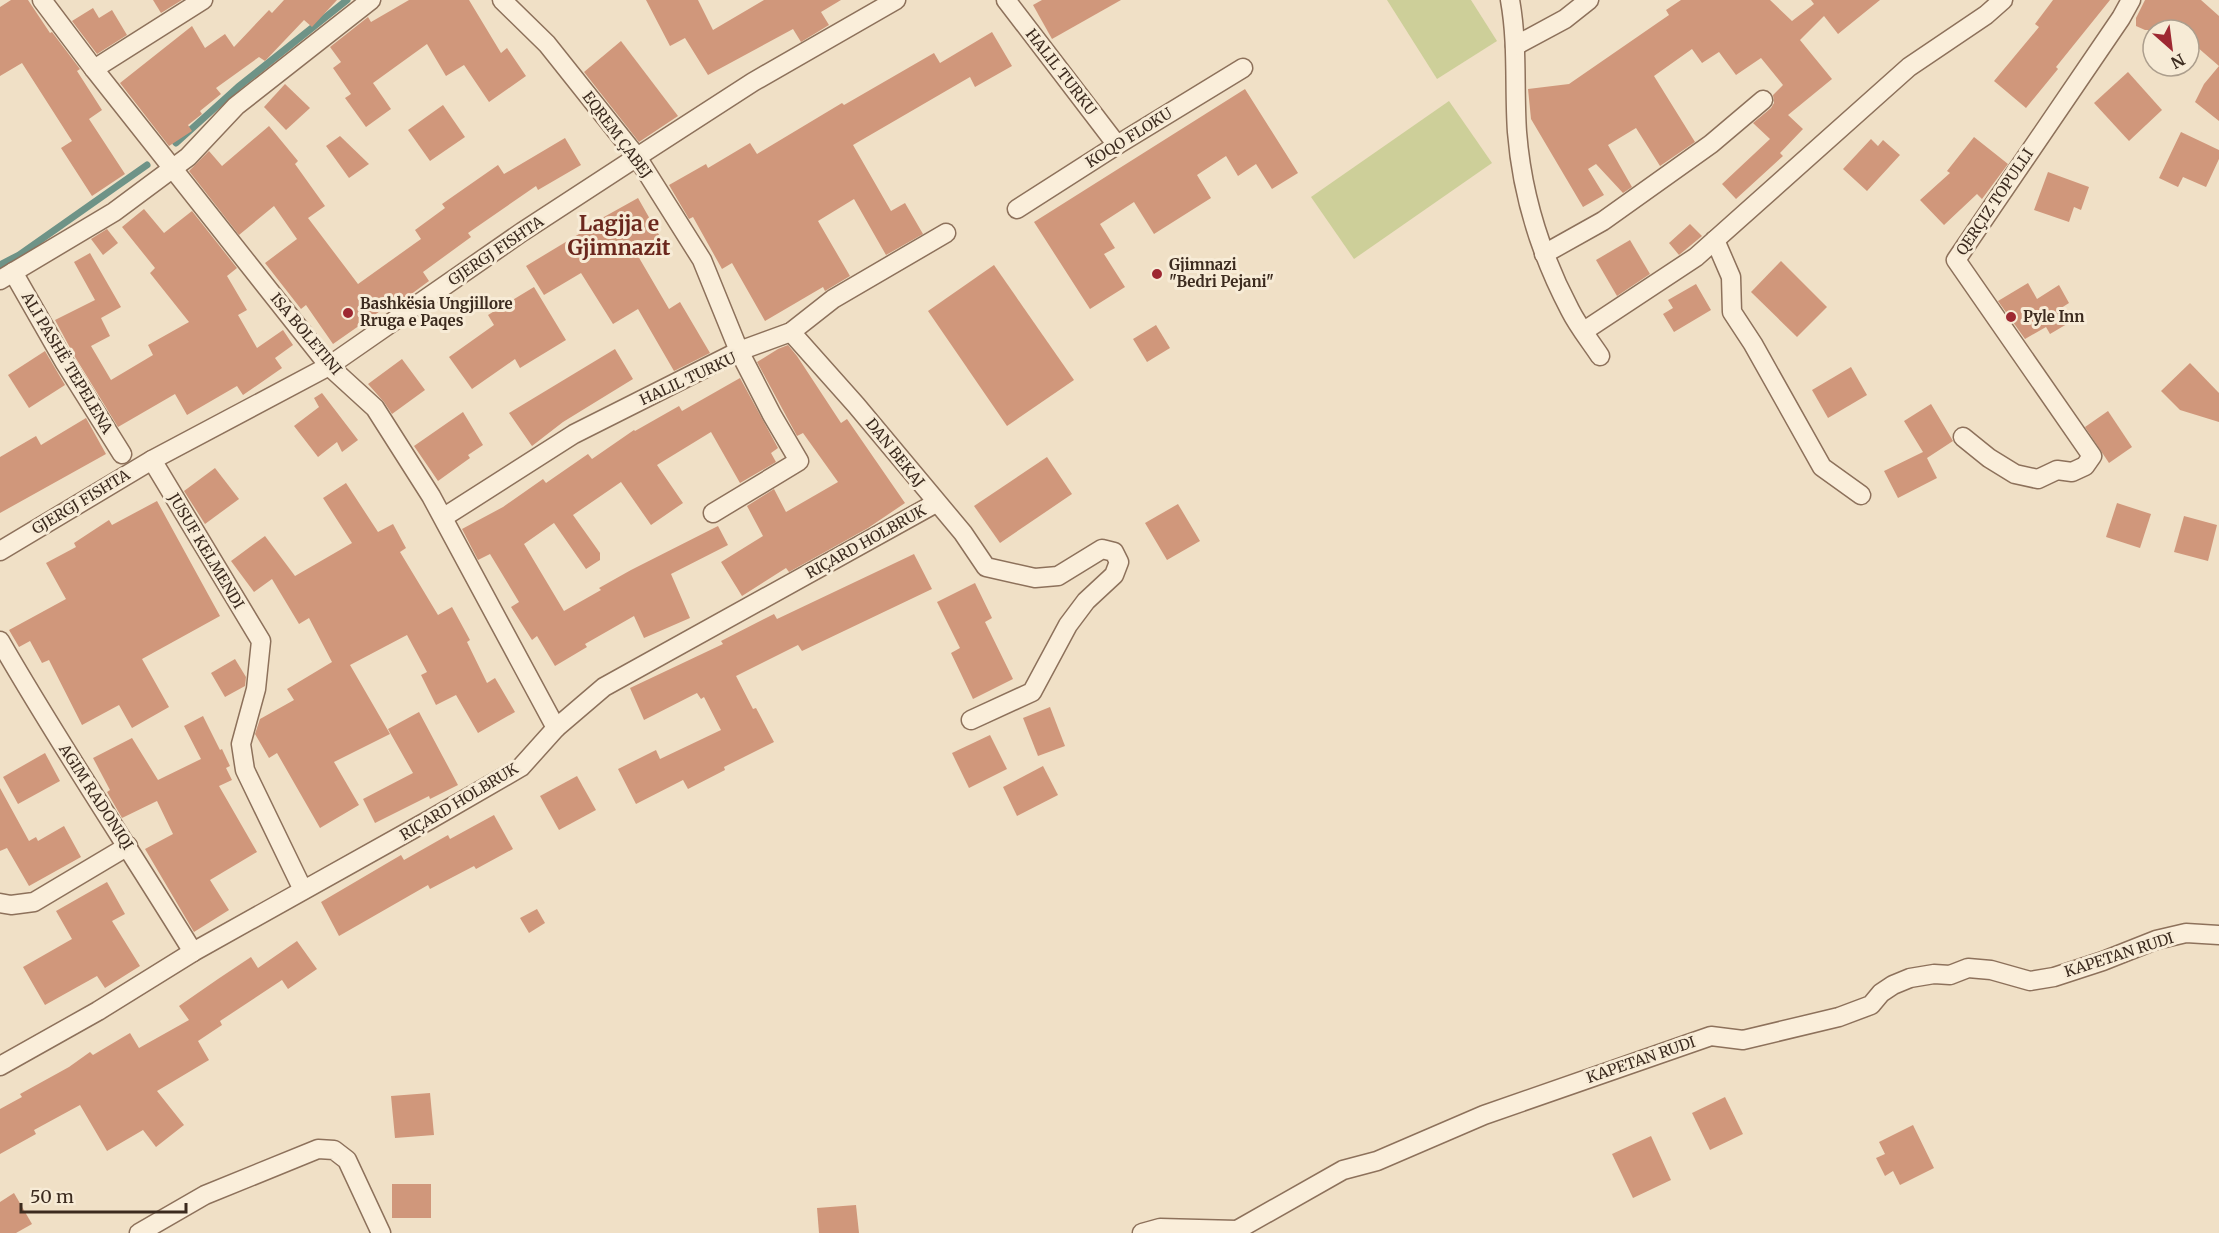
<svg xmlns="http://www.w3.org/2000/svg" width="2219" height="1233" viewBox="0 0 2219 1233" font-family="Merriweather,serif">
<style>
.green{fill:#cdcf99}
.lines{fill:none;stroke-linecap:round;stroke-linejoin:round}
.stream{stroke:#6e9387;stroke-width:7}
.building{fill:#d0977b}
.minor-casing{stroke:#8d715b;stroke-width:21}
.minor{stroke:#faeeda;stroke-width:18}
.poi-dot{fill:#9e2832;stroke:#f7ebd6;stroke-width:2}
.labels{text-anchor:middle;stroke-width:6;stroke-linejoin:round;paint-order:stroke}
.street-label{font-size:15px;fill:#3c2b1f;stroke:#f7ebd6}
.poi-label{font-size:15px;font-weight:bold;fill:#3c2b1f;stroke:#f7ebd6;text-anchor:start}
.district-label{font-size:21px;font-weight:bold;fill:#6b271d;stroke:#f7ebd6}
</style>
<rect width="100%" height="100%" fill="#f0e0c6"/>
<g class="green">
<polygon points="1387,0 1471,0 1497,41 1437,79"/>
<polygon points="1449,101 1492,163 1354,259 1311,197"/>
</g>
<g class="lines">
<g class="stream">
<polyline points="176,143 238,87 347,0"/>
<polyline points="0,265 19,255 147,165"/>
</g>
</g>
<g class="building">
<polygon points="11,0 28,0 50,33 52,32 80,69 77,71 102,110 89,119 125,174 92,196 61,148 72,141 22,63 0,76 0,7"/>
<polygon points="153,0 182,0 161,13"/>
<polygon points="284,0 337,0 312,27 304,20 265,61 259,57 216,88 221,94 200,111 202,114 188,125 192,131 169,146 120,83 192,26 205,48 225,34 234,47 269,10 272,13"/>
<polygon points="409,0 469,0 501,53 507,48 526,76 489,102 464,65 446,76 427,44 373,83 391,109 366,127 345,98 351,94 333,68 341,62 330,47 368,17 371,22"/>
<polygon points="646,0 698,0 713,30 764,0 841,0 821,12 829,25 801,42 793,29 708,75 685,38 670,46"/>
<polygon points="1042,0 1121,0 1052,39 1033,5"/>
<polygon points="1681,0 1770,0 1792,21 1814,4 1811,0 1880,0 1838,34 1824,16 1800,40 1832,79 1788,115 1803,129 1780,153 1783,156 1736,199 1722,184 1770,139 1753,123 1771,108 1774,103 1773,95 1783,85 1761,58 1736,75 1719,52 1702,63 1692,49 1654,76 1695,142 1660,166 1636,128 1608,145 1632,187 1623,193 1596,164 1588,169 1604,195 1583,207 1531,119 1528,89 1569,84 1669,15 1666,10"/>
<polygon points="2053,0 2110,0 2056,67 2058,69 2026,108 1994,81 2039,27 2035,24"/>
<polygon points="2145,0 2201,0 2219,16 2219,121 2195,102 2204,84 2219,66 2189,40 2189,30 2145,30 2136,26 2136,18"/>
<polygon points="93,8 99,18 112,10 127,35 97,54 72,21"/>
<polygon points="992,32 1012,66 975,87 970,77 853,145 891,211 905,203 923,234 886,255 854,199 818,221 850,276 825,291 823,287 765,321 732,263 722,269 693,217 689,219 669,185 706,164 708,168 750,143 757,154 842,103 844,105 934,53 940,63"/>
<polygon points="621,41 678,116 639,142 584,72"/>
<polygon points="2128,72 2162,110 2129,141 2094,103"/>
<polygon points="285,84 310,108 286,130 264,107"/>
<polygon points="1245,89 1298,173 1272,189 1256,164 1238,176 1226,156 1197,175 1211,198 1154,234 1134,202 1100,224 1115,248 1104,254 1125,287 1090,309 1034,222"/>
<polygon points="443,105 465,137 430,161 408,130"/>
<polygon points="269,126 298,161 295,164 325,206 308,218 358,284 421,239 415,230 445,208 442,204 498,165 504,174 565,138 581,165 538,190 536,186 468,233 471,237 423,272 429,281 395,306 393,302 333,344 306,305 301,309 265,263 297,239 274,206 239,235 189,171 209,151 222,166"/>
<polygon points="2181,132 2219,150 2219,159 2206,187 2183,177 2178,187 2159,178"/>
<polygon points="340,136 369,164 349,178 326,146"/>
<polygon points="1974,137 2008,164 1982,199 1977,194 1944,225 1920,200 1950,173 1947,171"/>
<polygon points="1871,139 1878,146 1883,140 1900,155 1867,191 1843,169"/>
<polygon points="2048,172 2089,187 2081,210 2074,207 2069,222 2034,210"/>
<polygon points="638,198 663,242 638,256 669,309 680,302 710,353 674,371 638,309 613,324 581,273 544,295 526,266 579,234 577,232"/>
<polygon points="144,209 164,233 192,211 237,268 227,276 247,310 238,315 257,348 283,330 293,345 275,358 282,368 243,395 237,386 187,415 175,394 118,427 75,357 55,320 95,300 74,262 90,253 121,307 101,318 110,336 91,346 111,380 153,355 148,345 189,322 150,273 155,268 122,227"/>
<polygon points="1690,224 1702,236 1679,255 1669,243"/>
<polygon points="107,229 118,243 103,255 91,239"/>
<polygon points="1630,240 1650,274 1617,296 1596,260"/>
<polygon points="1781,261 1827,307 1797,337 1751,292"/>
<polygon points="994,265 1074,380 1007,426 928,311"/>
<polygon points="2028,283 2037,299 2059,285 2069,303 2058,310 2067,324 2050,334 2046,327 2025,339 1998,301"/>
<polygon points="1696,284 1711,310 1674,332 1663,314 1673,308 1668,300"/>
<polygon points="534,287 566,340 520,368 515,359 472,389 449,357 494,325 488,315"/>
<polygon points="1156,325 1170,348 1147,362 1133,339"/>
<polygon points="788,345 797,356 841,423 847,419 905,503 868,528 789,572 786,568 742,596 721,562 763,536 747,506 774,489 786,512 838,482 803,433 797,436 757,362 778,349"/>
<polygon points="615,349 633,379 563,422 532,446 509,413"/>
<polygon points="45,351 65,385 29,408 8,375"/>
<polygon points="402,359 425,390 392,414 384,402 368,384"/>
<polygon points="2190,363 2219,393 2219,422 2180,410 2161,391"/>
<polygon points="1851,367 1867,395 1828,418 1812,390"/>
<polygon points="740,378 778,448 771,453 776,462 740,483 711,432 657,465 683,503 651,525 621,482 573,515 600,553 600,560 586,569 554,523 524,544 564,611 601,590 599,588 631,570 718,526 728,545 671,574 690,618 644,638 634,616 585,644 587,647 555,666 537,636 532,640 511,607 519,602 490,554 478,560 462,529 503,507 543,479 546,483 588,454 592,459 634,430 635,431 679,406 682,411"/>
<polygon points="322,393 358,440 342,452 337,442 318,457 294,426 319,407 314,398"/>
<polygon points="1931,404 1953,441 1927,458 1937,478 1898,498 1884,471 1923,452 1904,421"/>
<polygon points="2108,411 2132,447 2109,463 2085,427"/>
<polygon points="463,412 483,445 468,455 470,458 438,481 414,446"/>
<polygon points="86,418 106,454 0,513 0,457 36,436 41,445"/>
<polygon points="1047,457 1072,494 1000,543 974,506"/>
<polygon points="215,468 239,499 205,524 184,491"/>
<polygon points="346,483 378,532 393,524 406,548 400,552 438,615 452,607 470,640 467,642 487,683 495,678 515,712 478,733 456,695 436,705 421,675 427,672 407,635 350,665 390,734 334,762 359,805 320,828 277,753 269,758 255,734 260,719 294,700 287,689 332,662 309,618 299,624 272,579 254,592 231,561 265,536 295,576 352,543 323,498"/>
<polygon points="157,501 220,616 142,659 169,707 132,728 119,705 82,725 49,660 42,663 30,641 19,647 9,630 66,599 46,563 76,547 74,543 109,520 112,525"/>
<polygon points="2117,503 2151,514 2140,548 2106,537"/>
<polygon points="1178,504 1200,541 1167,560 1145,523"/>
<polygon points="2184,516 2217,525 2208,561 2174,552"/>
<polygon points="914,554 932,589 802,651 798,645 736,676 753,709 756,708 774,742 724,767 725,770 688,789 683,780 636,804 618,769 656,750 660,759 721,730 704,697 701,699 697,693 644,720 630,688 723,644 721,641 774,614 777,619"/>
<polygon points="975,583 992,618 985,622 1013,679 973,699 951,653 960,648 937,602"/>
<polygon points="235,659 246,677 245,686 225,697 211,673"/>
<polygon points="1050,707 1065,746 1038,756 1023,718"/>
<polygon points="419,712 458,785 430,799 429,796 375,823 363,799 413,773 388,729"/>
<polygon points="203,716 220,750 222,749 230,766 226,768 232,780 219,786 257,852 210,880 229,910 194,932 145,849 173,834 157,801 122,818 107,792 110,790 93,758 132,738 158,780 201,759 184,726"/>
<polygon points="990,735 1007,769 969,788 952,753"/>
<polygon points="45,753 60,781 18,804 3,777"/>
<polygon points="1043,766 1058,795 1017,816 1003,787"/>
<polygon points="577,776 596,810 559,830 540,796"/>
<polygon points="0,788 29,841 36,837 38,841 64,826 81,857 29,886 7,848 0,851"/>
<polygon points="494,815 513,849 476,869 474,866 430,889 428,885 339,936 321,902 401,855 404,860 448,835 450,839"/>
<polygon points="107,882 125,914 112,921 140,966 105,988 97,976 45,1005 23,967 72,939 56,911"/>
<polygon points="537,909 545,923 529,933 520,918"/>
<polygon points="297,941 317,969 288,989 282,980 220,1021 222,1025 198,1041 209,1060 157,1091 184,1125 156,1147 143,1130 107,1151 80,1105 34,1130 36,1134 0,1154 0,1109 22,1097 20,1094 69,1067 90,1052 93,1055 130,1033 139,1048 189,1020 179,1006 218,979 251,957 258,968"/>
<polygon points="430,1093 434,1135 395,1138 391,1096"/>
<polygon points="1725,1097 1743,1134 1710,1150 1692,1113"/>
<polygon points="1913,1125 1934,1168 1900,1185 1893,1171 1885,1176 1876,1158 1885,1154 1879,1142"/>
<polygon points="1651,1136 1671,1180 1633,1198 1612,1154"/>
<rect x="392" y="1184" width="39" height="34"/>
<polygon points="14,1193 32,1224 16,1233 0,1233 0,1202"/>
<polygon points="856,1205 859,1233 819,1233 817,1208"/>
</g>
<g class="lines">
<defs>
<g id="minor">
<polyline points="42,0 94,69"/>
<polyline points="203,0 94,69 329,366 375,408 431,496 556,728"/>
<polyline points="502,0 547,44 637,157 702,260 739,351 772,415 799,461 713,513"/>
<polyline points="1006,0 1117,145"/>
<path d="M1510,0C1518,44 1514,88 1517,132C1522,195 1541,255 1570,310C1578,326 1590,341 1600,356"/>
<polyline points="1515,46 1565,19 1589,0"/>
<polyline points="1017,209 1117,145 1243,68"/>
<polyline points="1715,240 1731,277 1732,312 1753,344 1822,467 1861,495"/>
<polyline points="1544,254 1603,221 1711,144 1763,100"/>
<polyline points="13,272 65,363 122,454"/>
<polyline points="0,280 114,212 188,157 236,106 371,0"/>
<polyline points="1584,331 1696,257 1909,67 1986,15 2003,0"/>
<polyline points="791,332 856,405 963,533 986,567 1035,578 1058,576 1102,549 1114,552 1119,562 1114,575 1086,601 1068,625 1032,692 971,720"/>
<polyline points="1963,437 1989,458 2015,474 2038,479 2057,470 2072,472 2085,466 2092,456 1956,260 2121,18 2131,0"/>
<polyline points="152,460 261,641 256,689 241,744 245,770 303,890"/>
<polyline points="444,517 574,434 739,351 791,332 833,299 946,233"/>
<polyline points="0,551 152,460 329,366 522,232 637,157 753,82 896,0"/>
<path d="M0,641C61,747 129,848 193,952"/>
<polyline points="0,903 11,905 34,902 128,846"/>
<polyline points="0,1066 98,1011 193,952 431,819 521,767 556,728 604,687 936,503"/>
<polyline points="139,1233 205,1195 318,1149 334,1150 347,1160 381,1233"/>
<polyline points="1142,1233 1160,1228 1237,1230 1343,1170 1377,1161 1484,1115 1711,1036 1743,1040 1839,1017 1871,1005 1881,993 1893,985 1910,978 1934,974 1950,975 1968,968 1991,970 2030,981 2054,977 2103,961 2156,940 2186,933 2219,935"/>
</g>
</defs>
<use href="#minor" class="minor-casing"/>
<use href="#minor" class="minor"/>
</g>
<g class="poi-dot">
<circle cx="1157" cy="274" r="6"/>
<circle cx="348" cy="313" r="6"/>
<circle cx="2011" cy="317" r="6"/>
</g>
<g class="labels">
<g class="street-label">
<text transform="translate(1061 72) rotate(52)" y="5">HALIL TURKU</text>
<text transform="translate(617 135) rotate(53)" y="5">EQREM ÇABEJ</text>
<text transform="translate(1129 138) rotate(-32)" y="5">KOQO FLOKU</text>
<text transform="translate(1995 202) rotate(-56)" y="5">QERÇIZ TOPULLI</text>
<text transform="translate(496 251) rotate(-34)" y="5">GJERGJ FISHTA</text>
<text transform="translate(306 334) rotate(50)" y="5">ISA BOLETINI</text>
<text transform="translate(67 363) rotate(59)" y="5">ALI PASHË TEPELENA</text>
<text transform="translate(688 379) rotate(-25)" y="5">HALIL TURKU</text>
<text transform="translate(895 453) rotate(51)" y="5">DAN BEKAJ</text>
<text transform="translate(81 502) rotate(-31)" y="5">GJERGJ FISHTA</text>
<text transform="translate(866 542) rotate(-29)" y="5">RIÇARD HOLBRUK</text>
<text transform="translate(206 551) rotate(59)" y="5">JUSUF KELMENDI</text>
<text transform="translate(96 797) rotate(57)" y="5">AGIM RADONIQI</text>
<text transform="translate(459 802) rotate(-31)" y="5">RIÇARD HOLBRUK</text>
<text transform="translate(2119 955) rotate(-18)" y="5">KAPETAN RUDI</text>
<text transform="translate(1641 1060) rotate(-19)" y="5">KAPETAN RUDI</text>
</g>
<g class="poi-label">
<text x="1169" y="270">Gjimnazi<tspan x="1169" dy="17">"Bedri Pejani"</tspan></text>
<text x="360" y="309">Bashkësia Ungjillore<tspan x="360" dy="17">Rruga e Paqes</tspan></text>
<text x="2023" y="322">Pyle Inn</text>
</g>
<g class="district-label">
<text x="619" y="231">Lagjja e<tspan x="619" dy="24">Gjimnazit</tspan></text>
</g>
</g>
<g transform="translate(2171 48) rotate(152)"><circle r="28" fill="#f7ebd6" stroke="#ac9e8d" stroke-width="1.5"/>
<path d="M0-4.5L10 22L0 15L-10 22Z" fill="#9e2832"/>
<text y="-9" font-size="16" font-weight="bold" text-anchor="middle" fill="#3c2b1f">N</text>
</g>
<path d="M21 1203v9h165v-9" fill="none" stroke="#3c2b1f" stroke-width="3"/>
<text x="30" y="1203" font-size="18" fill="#3c2b1f" stroke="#f7ebd6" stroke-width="4.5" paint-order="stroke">50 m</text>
</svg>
